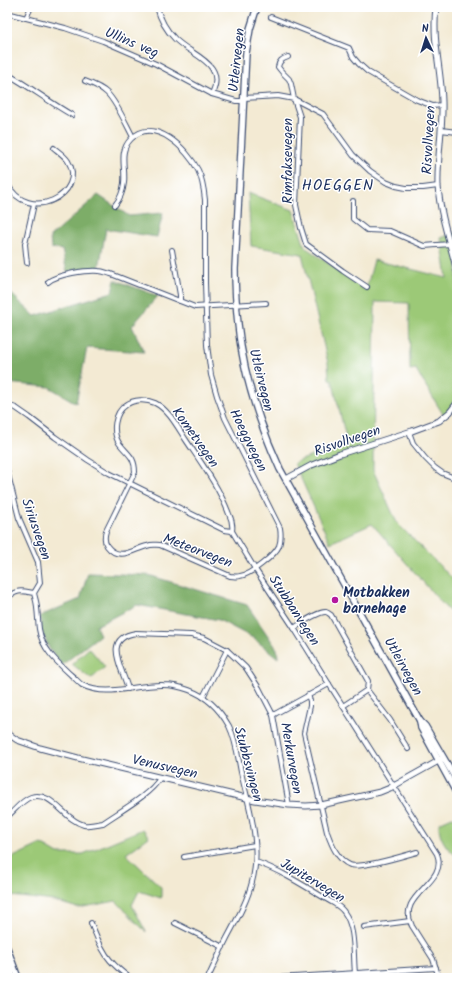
<svg xmlns="http://www.w3.org/2000/svg" width="464" height="985" viewBox="0 0 464 985" font-family="Kalam,sans-serif">
<style>
.green{fill:#9cc977;stroke:#5c7c6a}
.forest{fill:#7dad68;stroke:#4c6e63}
.lines{fill:none;stroke-linecap:round;stroke-linejoin:round}
.minor-casing{stroke:#3b4b70;stroke-width:6}
.tertiary-casing{stroke:#3b4b70;stroke-width:7}
.secondary-casing{stroke:#3b4b70;stroke-width:8}
.minor{stroke:#fff;stroke-width:4}
.tertiary{stroke:#fff;stroke-width:5}
.secondary{stroke:#fff;stroke-width:5.5}
.poi-dot{fill:#b5179e;stroke:#fff;stroke-width:1.5}
.labels{text-anchor:middle;stroke-width:3;stroke-linejoin:round;paint-order:stroke}
.street-label{font-size:14px;fill:#1b2f5e;stroke:#fff}
.poi-label{font-size:14px;font-weight:bold;fill:#1b2f5e;stroke:#fff;text-anchor:start}
.neighbourhood-label{font-size:15px;letter-spacing:1px;fill:#1b2f5e;stroke:#fff}
</style>
<rect width="100%" height="100%" fill="#fff"/>
<filter id="ink" filterUnits="userSpaceOnUse"><feTurbulence type="fractalNoise" baseFrequency=".025" numOctaves="2"/><feDisplacementMap in="SourceGraphic" scale="8" xChannelSelector="R" yChannelSelector="G"/><feConvolveMatrix kernelMatrix="1 2 1 2 8 2 1 2 1" color-interpolation-filters="sRGB"/></filter>
<filter id="wash" filterUnits="userSpaceOnUse"><feTurbulence type="fractalNoise" baseFrequency=".012" numOctaves="4" result="noise"/><feDisplacementMap in="SourceGraphic" scale="16" xChannelSelector="R" yChannelSelector="G"/><feGaussianBlur stdDeviation="0.9" result="paint"/><feColorMatrix in="noise" values="0 0 0 0 0 0 0 0 0 0 0 0 0 0 0 0 0 1.4 0 .05"/><feComposite in="paint" operator="in"/></filter>
<g filter="url(#wash)">
<rect width="100%" height="100%" fill="#f3ead3"/>
<g class="green">
<polygon points="248,193 293,210 305,247 366,290 374,260 447,278 441,238 457,232 457,404 444,416 418,373 416,369 410,370 409,303 375,302 373,470 397,523 457,583 457,618 446,608 372,524 330,543 294,463 347,442 332,380 329,379 328,363 302,254 251,246"/>
<polygon points="89,648 105,667 91,679 72,664"/>
<path d="M452,817L457,818V856C446,849 438,836 439,823Z"/>
<polygon points="143,829 149,837 126,854 161,887 161,898 139,891 132,905 146,932 116,901 78,908 54,901 11,896 7,892 7,860 41,844 58,854 83,854"/>
</g>
<g class="forest">
<polygon points="98,195 129,216 163,213 157,237 106,229 99,268 67,272 62,250 51,248 50,237"/>
<polygon points="115,280 158,296 132,326 144,352 87,348 76,403 49,387 7,383 7,290 35,316 112,292"/>
<polygon points="88,573 148,575 247,605 277,649 278,658 253,638 219,620 137,605 96,626 100,635 62,665 50,650 41,630 40,616 80,599"/>
</g>
</g>
<g filter="url(#ink)">
<g class="lines">
<defs>
<g id="minor">
<path d="M157,7C160,19 166,30 175,39C192,56 227,63 212,94"/>
<polyline points="7,13 65,28 103,41 156,64 212,94 229,99 236,101 244,101"/>
<polyline points="271,17 349,48 353,57 359,64 368,72 417,100 433,106 442,105"/>
<polyline points="26,18 31,7"/>
<path d="M288,57C282,59 279,61 278,67L282,72L289,79L291,84L294,99L300,117L296,205L301,228L306,244L343,271L367,287"/>
<path d="M7,74C29,86 49,102 72,115"/>
<path d="M85,81C93,84 101,87 107,93C117,103 126,124 133,137"/>
<polyline points="244,98 278,96 294,99 323,114 353,155 370,171 386,182 396,186 406,188 423,188 438,186"/>
<polyline points="441,130 457,132"/>
<path d="M7,183C28,226 88,193 68,161C65,156 59,152 54,148"/>
<polyline points="353,201 353,219 367,230 390,231 424,246 450,244"/>
<path d="M115,205C120,199 123,191 124,183C126,167 118,152 131,139C154,115 188,150 198,170C203,180 204,190 205,200V283L207,345L211,375L217,396L225,418L280,528C281,534 281,540 279,546C275,555 250,575 240,576C237,577 233,576 230,576L160,545C155,545 152,544 147,546C134,549 119,562 107,546C104,541 104,537 106,531L135,472C135,456 127,454 119,443C112,432 114,413 126,405C134,399 146,399 155,403C169,410 178,428 186,440C202,464 219,487 229,514C232,520 233,525 232,531"/>
<polyline points="172,250 180,295 180,301"/>
<polyline points="27,263 26,254 25,244 34,204"/>
<path d="M48,282C57,274 87,270 99,271C103,271 107,273 111,274L195,307L266,303"/>
<path d="M7,405L16,408L29,417L55,437L88,460L109,473L224,530L232,531L255,569L294,628L329,684L437,854C449,884 395,894 412,926L433,959L439,978"/>
<polyline points="409,432 413,443 425,458 435,468 442,473 457,479"/>
<polyline points="7,471 19,518 38,562 40,583 34,593"/>
<path d="M7,598C17,589 22,591 34,593C35,598 37,603 37,608C38,615 38,622 39,629C42,649 57,662 71,675C75,678 78,682 82,685C108,698 136,684 163,685C172,685 181,687 189,690C206,696 220,710 229,726C236,740 238,757 241,772C249,808 262,845 252,882C247,902 236,921 226,940C220,952 214,965 208,978"/>
<path d="M294,628C301,624 318,611 326,612C329,613 329,614 331,615L368,681L367,690L343,706"/>
<path d="M128,689C123,669 101,638 136,633L191,635L204,638L227,650L246,668L259,688L273,715L289,805"/>
<polyline points="367,690 390,720 408,749"/>
<path d="M308,695L310,701V706L304,733L327,832C331,843 337,860 350,865C361,869 403,856 417,852"/>
<polyline points="203,697 227,650"/>
<polyline points="273,715 329,684"/>
<path d="M7,817C14,811 22,800 31,797C52,790 64,820 84,825C90,826 97,824 103,823C120,811 150,795 160,778"/>
<polyline points="184,857 255,845"/>
<path d="M256,862C283,871 310,890 335,904C338,906 342,909 344,912C356,928 353,955 355,973"/>
<path d="M91,923C96,935 101,950 110,960C116,967 123,973 130,978"/>
<polyline points="175,923 223,947"/>
<polyline points="364,927 410,921"/>
<polyline points="278,978 436,968"/>
</g>
<g id="tertiary">
<path d="M436,7C432,41 441,68 442,101C443,129 437,157 438,186C440,215 450,243 457,271"/>
<polyline points="286,479 312,465 340,454 412,431 439,421 450,412 457,403"/>
<polyline points="7,733 17,740 40,748 78,758 255,800 289,805 306,806 321,805 380,792 390,788 442,759"/>
</g>
<g id="secondary">
<path d="M257,7L250,29L246,53L235,269C235,287 236,305 238,324C243,374 259,423 280,469L412,707L420,721L421,728L457,794"/>
<polyline points="420,721 425,726 457,781"/>
<polyline points="7,948 18,978"/>
</g>
</defs>
<use href="#minor" class="minor-casing"/>
<use href="#tertiary" class="tertiary-casing"/>
<use href="#secondary" class="secondary-casing"/>
<use href="#minor" class="minor"/>
<use href="#tertiary" class="tertiary"/>
<use href="#secondary" class="secondary"/>
</g>
</g>
<circle class="poi-dot" cx="335" cy="600" r="4"/>
<g class="labels">
<g class="street-label">
<text transform="translate(132 42) rotate(23)" y="5">Ullins veg</text>
<text transform="translate(236 60) rotate(-84)" y="5">Utleirvegen</text>
<text transform="translate(428 140) rotate(-87)" y="5">Risvollvegen</text>
<text transform="translate(287 161) rotate(-90)" y="5">Rimfaksevegen</text>
<text transform="translate(262 380) rotate(76)" y="5">Utleirvegen</text>
<text transform="translate(196 437) rotate(55)" y="5">Kometvegen</text>
<text transform="translate(249 440) rotate(64)" y="5">Hoeggvegen</text>
<text transform="translate(347 440) rotate(-19)" y="5">Risvollvegen</text>
<text transform="translate(37 529) rotate(71)" y="5">Siriusvegen</text>
<text transform="translate(198 550) rotate(21)" y="5">Meteorvegen</text>
<text transform="translate(295 610) rotate(57)" y="5">Stubbanvegen</text>
<text transform="translate(404 666) rotate(61)" y="5">Utleirvegen</text>
<text transform="translate(292 758) rotate(80)" y="5">Merkurvegen</text>
<text transform="translate(249 764) rotate(75)" y="5">Stubbsvingen</text>
<text transform="translate(165 766) rotate(13)" y="5">Venusvegen</text>
<text transform="translate(313 880) rotate(31)" y="5">Jupitervegen</text>
</g>
<g class="poi-label">
<text x="343" y="597">Motbakken<tspan x="343" dy="16">barnehage</tspan></text>
</g>
<g class="neighbourhood-label">
<text x="338" y="190">HOEGGEN</text>
</g>
</g>
<rect width="464" height="985" fill="none" stroke="#fff" stroke-width="24"/>
<g transform="translate(426 38) rotate(356)" stroke="#ffffff" stroke-width="3" paint-order="stroke">
<path d="M0-3L7 15L0 10L-7 15Z" fill="#1b2f5e"/>
<text y="-6" font-size="11" font-weight="bold" text-anchor="middle" fill="#1b2f5e">N</text>
</g>
</svg>
